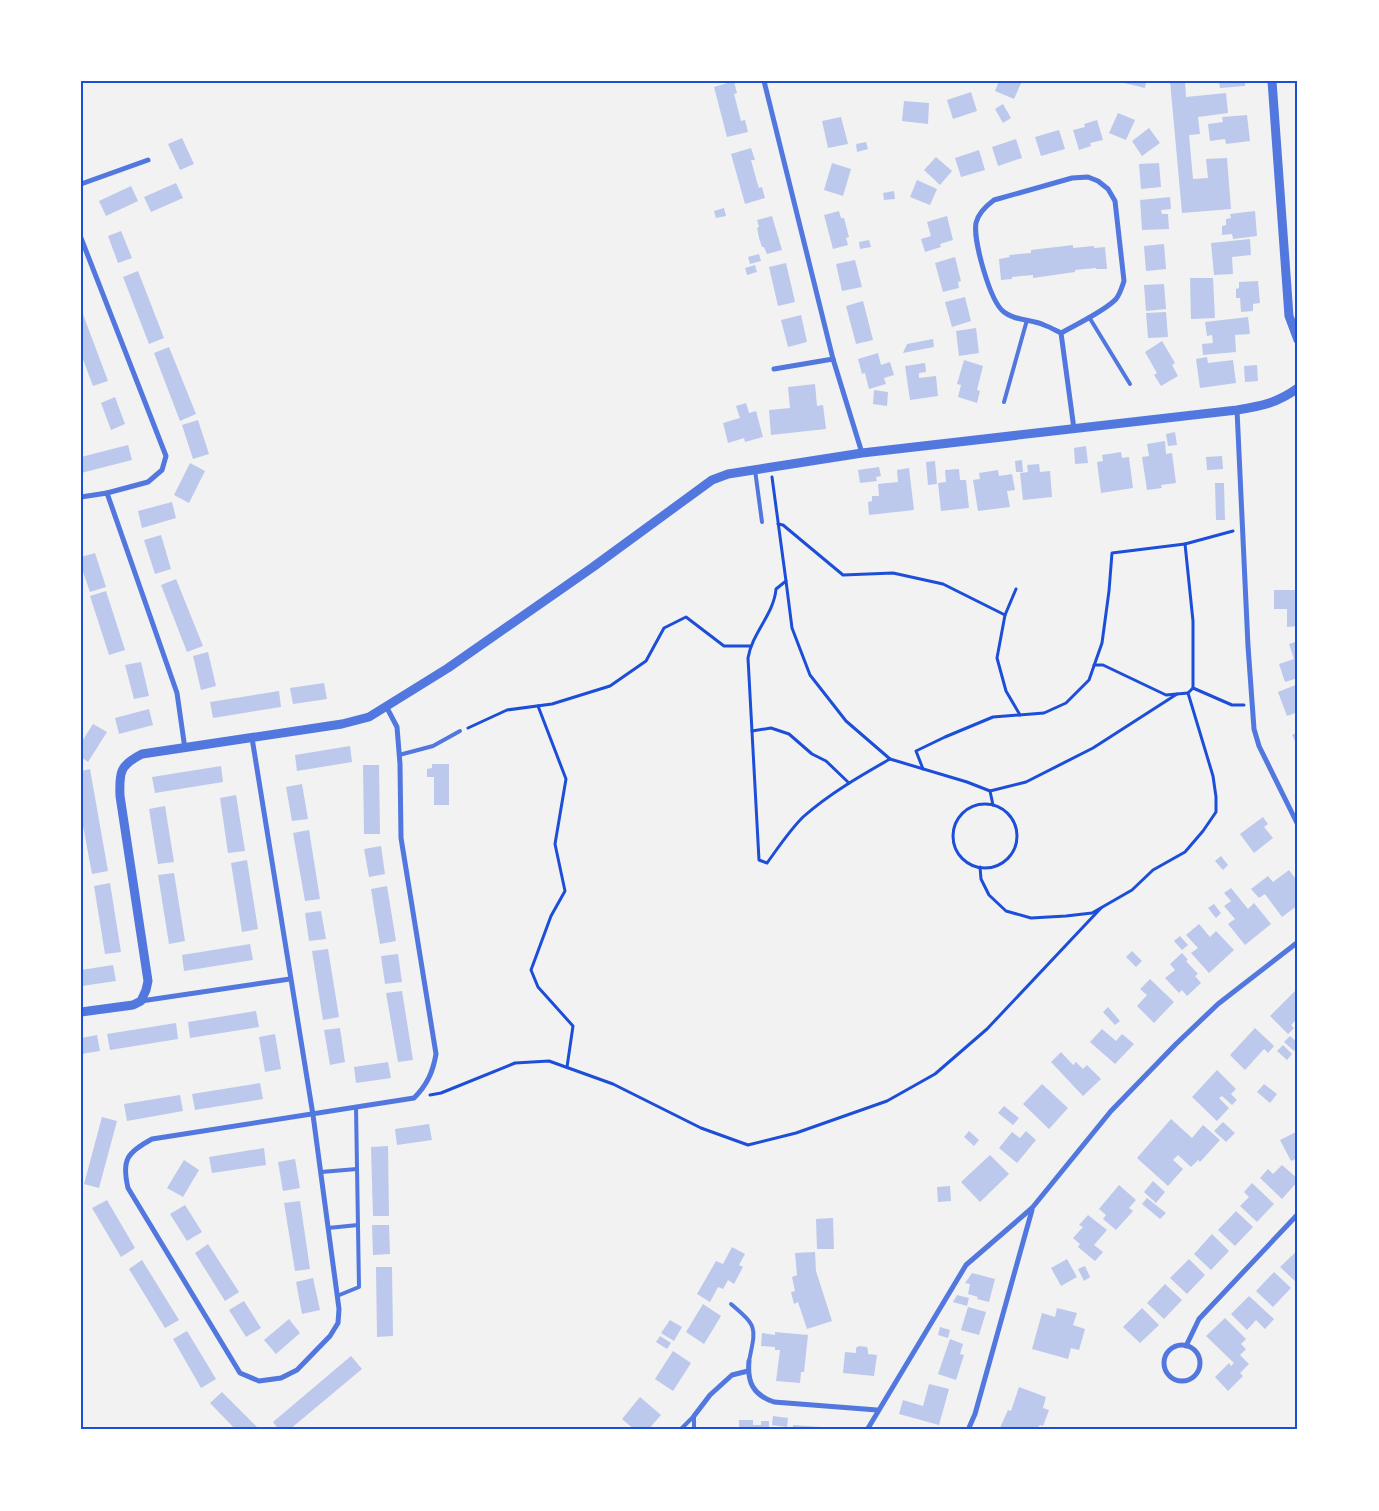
<svg xmlns="http://www.w3.org/2000/svg" width="1379" height="1511" viewBox="0 0 1379 1511" font-family="'Libre Baskerville',serif">
<style>
.building{fill:#bdc9ec}
.lines{fill:none;stroke-linecap:round;stroke-linejoin:round}
.path{stroke:#1d4ed8;stroke-width:3}
.service{stroke:#5277de;stroke-width:4}
.minor{stroke:#5277de;stroke-width:5}
.tertiary{stroke:#5277de;stroke-width:9}
.neatline{fill:none;stroke:#1d4ed8;stroke-width:2}
</style>
<rect width="100%" height="100%" fill="#f2f2f2"/>
<g class="building">
<polygon points="734,81 737,93 734,94 741,121 745,120 748,132 727,137 714,87"/>
<polygon points="999,81 1022,81 1014,99 995,91"/>
<polygon points="1124,81 1146,81 1145,88 1124,83"/>
<polygon points="1170,81 1185,81 1186,97 1226,93 1228,113 1198,117 1200,134 1189,135 1193,179 1208,178 1206,159 1227,158 1231,209 1182,213"/>
<polygon points="1219,81 1245,81 1245,86 1220,88"/>
<polygon points="971,92 977,111 953,119 947,100"/>
<polygon points="904,101 929,103 928,124 902,121"/>
<polygon points="1003,104 1011,118 1003,123 995,109"/>
<polygon points="1118,113 1135,120 1126,140 1109,133"/>
<polygon points="1247,115 1250,141 1226,144 1225,139 1210,141 1208,124 1223,122 1222,117"/>
<polygon points="841,117 848,144 828,148 822,121"/>
<polygon points="1097,120 1103,140 1090,143 1091,146 1079,150 1073,130 1085,127 1084,124"/>
<polygon points="1149,128 1160,143 1142,156 1132,141"/>
<polygon points="1059,130 1065,149 1041,156 1035,137"/>
<polygon points="182,138 194,164 180,170 168,144"/>
<polygon points="1016,139 1022,158 998,166 992,147"/>
<polygon points="866,142 868,149 857,152 856,144"/>
<polygon points="751,148 755,160 751,160 757,182 759,188 762,187 765,198 745,204 731,154"/>
<polygon points="979,150 985,170 961,177 955,158"/>
<polygon points="936,157 952,171 940,185 924,170"/>
<polygon points="832,163 851,169 843,196 824,190"/>
<polygon points="1159,163 1161,187 1141,189 1139,164"/>
<polygon points="917,180 937,189 930,205 910,197"/>
<polygon points="176,183 183,198 151,212 144,197"/>
<polygon points="131,186 138,201 106,216 99,201"/>
<polygon points="894,191 895,199 884,200 883,193"/>
<polygon points="1170,197 1171,209 1161,210 1162,214 1168,214 1169,229 1142,230 1140,200"/>
<polygon points="724,208 726,216 716,218 714,211"/>
<polygon points="839,211 841,218 844,218 849,237 846,238 848,245 833,249 824,215"/>
<polygon points="1255,211 1257,236 1233,239 1232,234 1222,235 1222,226 1226,225 1226,219 1231,218 1230,214"/>
<polygon points="772,216 782,250 767,254 764,247 762,247 759,238 757,228 759,227 757,220"/>
<polygon points="947,216 953,240 940,244 941,247 925,252 921,239 931,236 927,222"/>
<polygon points="121,231 132,258 118,263 108,236"/>
<polygon points="1250,239 1251,255 1232,257 1233,274 1214,275 1211,243"/>
<polygon points="869,240 871,247 860,249 859,242"/>
<polygon points="1164,244 1166,269 1146,271 1144,246"/>
<polygon points="1073,245 1073,248 1094,246 1094,248 1105,247 1107,269 1096,269 1096,268 1075,270 1075,272 1033,278 1033,275 1012,277 1012,279 1001,280 999,259 1010,257 1009,255 1031,253 1031,250"/>
<polygon points="759,254 761,261 750,264 748,257"/>
<polygon points="955,257 961,281 958,282 959,288 943,292 935,263"/>
<polygon points="855,260 862,287 842,291 836,264"/>
<polygon points="786,263 795,302 778,306 769,267"/>
<polygon points="755,265 757,272 747,275 745,268"/>
<polygon points="138,271 164,338 149,344 123,277"/>
<polygon points="1190,278 1213,278 1215,318 1191,319"/>
<polygon points="1258,281 1260,303 1253,304 1253,311 1241,312 1240,298 1236,298 1236,289 1239,288 1239,282"/>
<polygon points="1164,284 1166,309 1146,311 1144,285"/>
<polygon points="965,297 971,321 952,327 945,302"/>
<polygon points="863,301 873,340 856,344 846,306"/>
<polygon points="81,309 108,381 93,386 81,354"/>
<polygon points="1166,312 1168,337 1148,338 1146,313"/>
<polygon points="801,315 807,342 788,347 781,320"/>
<polygon points="1248,317 1250,334 1235,335 1236,352 1203,355 1202,344 1213,343 1212,335 1207,336 1205,322"/>
<polygon points="976,328 979,353 959,356 956,331"/>
<polygon points="933,339 934,347 903,353 907,344"/>
<polygon points="1162,341 1175,363 1172,365 1178,376 1161,386 1154,375 1157,373 1145,352"/>
<polygon points="169,347 196,414 180,421 154,353"/>
<polygon points="878,353 881,365 890,362 894,375 884,378 886,384 869,389 865,373 862,374 858,359"/>
<polygon points="1207,357 1208,363 1233,360 1236,383 1200,388 1196,359"/>
<polygon points="964,360 983,366 977,390 980,391 977,403 958,397 961,385 957,384"/>
<polygon points="925,363 926,372 919,373 919,378 936,376 938,396 910,400 905,366"/>
<polygon points="1257,365 1258,381 1245,382 1244,366"/>
<polygon points="815,384 817,406 823,405 826,429 771,435 769,410 790,408 788,387"/>
<polygon points="874,390 888,392 887,406 873,404"/>
<polygon points="115,397 125,424 111,430 101,403"/>
<polygon points="746,403 749,413 756,411 763,437 745,442 744,438 728,443 723,423 740,418 736,406"/>
<polygon points="198,420 209,454 193,459 182,425"/>
<polygon points="1175,432 1177,445 1168,446 1166,434"/>
<polygon points="1165,441 1166,454 1172,453 1176,483 1161,485 1162,488 1147,490 1142,457 1149,456 1147,444"/>
<polygon points="128,445 132,460 81,473 81,457"/>
<polygon points="1086,446 1088,463 1075,464 1074,448"/>
<polygon points="1121,452 1122,458 1129,457 1133,488 1101,493 1097,462 1103,461 1102,455"/>
<polygon points="1222,456 1223,469 1207,470 1206,457"/>
<polygon points="1022,460 1023,472 1016,472 1015,461"/>
<polygon points="935,461 937,484 928,485 926,462"/>
<polygon points="190,463 205,471 189,503 174,495"/>
<polygon points="1039,464 1040,472 1050,471 1052,497 1023,500 1020,473 1028,472 1027,465"/>
<polygon points="879,467 881,476 876,477 877,481 860,483 858,470"/>
<polygon points="909,468 914,510 869,515 868,502 872,501 872,496 879,496 878,484 898,482 897,470"/>
<polygon points="959,469 960,480 966,480 969,508 941,511 938,483 946,482 945,470"/>
<polygon points="998,470 999,476 1012,474 1015,490 1007,491 1010,507 978,511 973,480 980,479 979,473"/>
<rect x="1295" y="482" width="3" height="18"/>
<polygon points="1215,483 1224,483 1225,520 1216,520"/>
<polygon points="172,502 176,518 142,528 138,511"/>
<polygon points="161,535 171,569 155,574 144,540"/>
<polygon points="95,553 106,587 90,592 81,566 81,557"/>
<polygon points="176,579 203,646 187,652 161,585"/>
<polygon points="1274,590 1298,590 1298,626 1287,627 1287,609 1274,609"/>
<polygon points="106,591 125,650 109,655 90,596"/>
<polygon points="1298,641 1298,678 1285,682 1279,664 1294,659 1289,644"/>
<polygon points="208,652 216,686 201,690 193,656"/>
<polygon points="141,662 149,696 134,699 125,665"/>
<polygon points="324,683 327,699 293,704 290,688"/>
<polygon points="1298,684 1298,712 1287,716 1278,692"/>
<polygon points="279,691 281,707 213,718 210,702"/>
<polygon points="149,709 153,725 119,734 115,718"/>
<polygon points="93,724 107,732 88,762 81,757 81,743"/>
<polygon points="1298,732 1298,747 1292,735"/>
<polygon points="350,746 352,762 297,771 295,755"/>
<polygon points="432,764 449,764 449,805 434,805 434,777 427,777 427,769 432,768"/>
<polygon points="363,765 379,765 380,834 364,834"/>
<polygon points="221,766 223,782 155,793 152,777"/>
<polygon points="90,769 108,871 92,874 81,815 81,771"/>
<polygon points="302,784 308,819 292,821 286,787"/>
<polygon points="236,795 245,851 228,853 220,798"/>
<polygon points="165,806 174,862 158,864 149,809"/>
<polygon points="1263,817 1268,824 1264,827 1273,838 1254,853 1240,834"/>
<polygon points="309,830 320,899 305,901 293,833"/>
<polygon points="381,846 385,874 369,877 364,849"/>
<polygon points="1221,856 1228,865 1223,870 1215,861"/>
<polygon points="247,860 258,929 242,932 231,863"/>
<polygon points="1289,870 1298,882 1298,905 1282,917 1265,894 1259,898 1251,889 1268,876 1273,882"/>
<polygon points="174,873 185,941 169,944 158,875"/>
<polygon points="110,883 121,952 105,954 94,886"/>
<polygon points="387,886 396,941 380,944 371,889"/>
<polygon points="1231,888 1248,909 1254,903 1271,924 1245,945 1228,924 1235,919 1224,906 1231,901 1224,893"/>
<polygon points="1214,904 1221,913 1216,918 1208,908"/>
<polygon points="321,911 326,939 309,941 305,913"/>
<polygon points="1199,924 1210,937 1216,931 1234,950 1209,973 1191,953 1198,948 1186,935"/>
<polygon points="1180,936 1188,945 1182,950 1174,941"/>
<polygon points="250,944 253,960 184,971 182,955"/>
<polygon points="328,949 339,1017 323,1020 312,951"/>
<polygon points="1132,951 1142,961 1136,967 1126,957"/>
<polygon points="1182,953 1188,960 1186,961 1198,974 1195,976 1201,983 1187,996 1182,990 1179,993 1165,978 1175,970 1170,964"/>
<polygon points="398,954 402,982 385,984 381,956"/>
<polygon points="113,965 116,981 82,986 81,970"/>
<polygon points="1150,979 1174,1002 1154,1023 1137,1006 1147,995 1140,989"/>
<polygon points="1296,990 1298,992 1298,1018 1291,1025 1294,1028 1288,1034 1270,1016"/>
<polygon points="402,991 413,1060 398,1062 386,993"/>
<polygon points="1108,1007 1120,1021 1115,1025 1103,1012"/>
<polygon points="256,1011 259,1027 190,1038 188,1022"/>
<polygon points="176,1023 178,1039 110,1050 107,1034"/>
<polygon points="340,1028 345,1062 330,1065 324,1030"/>
<polygon points="1255,1028 1274,1046 1268,1053 1264,1049 1245,1070 1230,1055"/>
<polygon points="1102,1029 1116,1041 1122,1034 1134,1044 1115,1064 1090,1042"/>
<polygon points="275,1034 281,1069 265,1072 259,1037"/>
<polygon points="97,1035 100,1051 81,1054 81,1038"/>
<polygon points="1290,1036 1298,1043 1298,1046 1294,1051 1284,1042"/>
<polygon points="1283,1045 1292,1054 1287,1060 1277,1051"/>
<polygon points="1061,1052 1073,1065 1076,1062 1083,1069 1087,1065 1101,1079 1083,1096 1051,1062"/>
<polygon points="388,1062 391,1078 356,1083 354,1067"/>
<polygon points="1217,1070 1236,1089 1231,1094 1237,1100 1232,1105 1222,1096 1219,1098 1229,1108 1217,1121 1192,1097"/>
<polygon points="260,1083 263,1099 195,1110 192,1094"/>
<polygon points="1042,1084 1068,1108 1049,1129 1023,1104"/>
<polygon points="1264,1084 1277,1094 1270,1103 1257,1092"/>
<polygon points="180,1095 183,1111 127,1121 124,1104"/>
<polygon points="1004,1106 1019,1118 1013,1125 998,1113"/>
<polygon points="102,1117 117,1121 99,1188 84,1184"/>
<polygon points="1171,1119 1192,1138 1203,1125 1220,1140 1200,1162 1198,1160 1191,1167 1178,1155 1173,1160 1183,1169 1168,1186 1137,1158"/>
<polygon points="1223,1122 1235,1133 1226,1142 1214,1131"/>
<polygon points="429,1124 432,1140 397,1145 395,1129"/>
<polygon points="969,1131 979,1140 974,1146 964,1137"/>
<polygon points="1026,1131 1036,1140 1017,1163 999,1148 1012,1132 1020,1138"/>
<polygon points="1298,1131 1298,1158 1291,1161 1280,1140"/>
<polygon points="388,1146 389,1216 373,1216 371,1147"/>
<polygon points="264,1148 266,1165 212,1173 209,1157"/>
<polygon points="990,1155 1009,1174 980,1202 961,1182"/>
<polygon points="295,1159 300,1188 283,1191 278,1162"/>
<polygon points="184,1160 199,1170 183,1197 167,1188"/>
<polygon points="1282,1165 1298,1179 1298,1181 1282,1199 1260,1178 1268,1169 1273,1174"/>
<polygon points="1153,1181 1165,1192 1156,1203 1144,1192"/>
<polygon points="1252,1183 1274,1204 1257,1222 1240,1206 1249,1197 1244,1192"/>
<polygon points="1119,1185 1136,1200 1129,1208 1133,1211 1116,1230 1103,1219 1106,1215 1099,1209"/>
<polygon points="950,1186 951,1201 938,1202 937,1187"/>
<polygon points="1147,1198 1166,1213 1160,1219 1142,1204"/>
<polygon points="107,1200 135,1248 121,1257 92,1208"/>
<polygon points="300,1201 310,1269 295,1271 284,1203"/>
<polygon points="185,1205 202,1232 187,1241 170,1214"/>
<polygon points="1236,1211 1253,1227 1235,1246 1218,1230"/>
<polygon points="1088,1215 1107,1230 1094,1245 1103,1252 1095,1261 1078,1247 1080,1244 1073,1238 1083,1227 1079,1225"/>
<polygon points="833,1218 834,1249 817,1249 816,1219"/>
<polygon points="372,1225 389,1225 390,1254 373,1255"/>
<polygon points="1212,1234 1229,1251 1211,1270 1194,1254"/>
<polygon points="208,1244 239,1292 225,1301 195,1253"/>
<polygon points="732,1247 745,1254 739,1265 743,1267 734,1284 728,1280 723,1289 718,1287 710,1302 697,1294 716,1261 723,1264"/>
<polygon points="1298,1250 1298,1282 1297,1283 1280,1267"/>
<polygon points="815,1252 816,1271 832,1321 807,1329 798,1302 794,1304 791,1292 795,1291 792,1277 797,1275 795,1253"/>
<polygon points="1067,1259 1077,1277 1061,1286 1051,1268"/>
<polygon points="1189,1259 1205,1275 1187,1294 1170,1278"/>
<polygon points="142,1260 179,1320 165,1328 129,1269"/>
<polygon points="1085,1266 1090,1277 1084,1281 1078,1269"/>
<polygon points="376,1267 392,1267 393,1336 377,1337"/>
<polygon points="1274,1272 1291,1288 1273,1307 1256,1291"/>
<polygon points="972,1273 995,1279 989,1302 977,1299 978,1297 968,1294 970,1284 965,1283"/>
<polygon points="313,1278 320,1310 302,1314 296,1282"/>
<polygon points="1165,1284 1182,1300 1164,1319 1147,1303"/>
<polygon points="957,1295 969,1298 967,1306 953,1302"/>
<polygon points="1249,1296 1274,1319 1265,1329 1256,1320 1247,1330 1231,1314"/>
<polygon points="244,1301 261,1328 246,1337 229,1310"/>
<polygon points="703,1304 721,1316 704,1344 686,1332"/>
<polygon points="968,1307 986,1312 979,1335 961,1330"/>
<polygon points="1057,1308 1077,1313 1073,1325 1085,1329 1079,1350 1071,1348 1068,1359 1032,1349 1042,1313 1055,1317"/>
<polygon points="1142,1308 1159,1325 1140,1343 1123,1327"/>
<polygon points="1225,1318 1246,1339 1241,1344 1246,1349 1240,1355 1249,1364 1240,1373 1243,1376 1228,1391 1215,1377 1229,1363 1231,1366 1234,1363 1206,1336"/>
<polygon points="289,1319 300,1333 276,1354 264,1340"/>
<polygon points="670,1320 682,1327 674,1341 661,1333"/>
<polygon points="940,1327 950,1330 948,1338 938,1335"/>
<polygon points="187,1331 216,1379 201,1388 173,1339"/>
<polygon points="775,1332 808,1335 804,1372 801,1372 800,1383 776,1381 780,1350 775,1350 775,1347 761,1346 762,1333 775,1335"/>
<polygon points="660,1336 671,1343 667,1349 656,1342"/>
<polygon points="950,1339 963,1344 960,1354 964,1355 956,1380 938,1374"/>
<polygon points="859,1346 867,1347 868,1350 868,1354 877,1355 874,1376 843,1373 845,1352 856,1353 856,1348"/>
<polygon points="673,1351 691,1363 673,1391 655,1379"/>
<polygon points="351,1356 362,1369 289,1430 279,1430 273,1422"/>
<polygon points="929,1384 949,1389 939,1425 899,1414 903,1400 923,1406"/>
<polygon points="1019,1387 1046,1397 1043,1408 1049,1410 1043,1426 1040,1425 1035,1430 999,1430 1008,1410 1011,1411"/>
<polygon points="222,1392 260,1430 236,1430 210,1403"/>
<polygon points="640,1397 661,1415 648,1430 635,1430 622,1419"/>
<polygon points="773,1416 788,1418 787,1427 772,1425"/>
<polygon points="739,1420 753,1420 753,1425 761,1425 761,1421 769,1421 769,1430 739,1430"/>
<polygon points="793,1425 821,1427 821,1430 793,1430"/>
</g>
<g class="lines">
<g class="path">
<path d="M772,477L786,581L776,589C774,614 752,633 748,658L759,860L767,863C778,848 789,831 803,817C829,794 860,776 890,759L967,782L990,791L993,805"/>
<polyline points="778,524 783,525 843,575 893,573 943,584 1005,615"/>
<polyline points="1185,544 1233,531"/>
<polyline points="786,581 792,628 810,675 846,721 890,759"/>
<polyline points="1016,589 1005,615 997,658 1006,691 1020,715"/>
<polyline points="1094,665 1103,665 1166,695 1188,693"/>
<polyline points="538,706 566,779 555,844 565,891 551,916 531,970 538,987 573,1026 567,1067"/>
<polyline points="468,728 507,710 552,704 610,686 646,661 664,628 686,617 724,646 750,646"/>
<polyline points="752,731 771,728 789,734 812,754 826,761 849,783"/>
<polyline points="923,769 916,751 945,737 993,717 1044,713 1066,703 1089,680 1102,643 1109,591 1112,553 1185,544 1193,621 1193,688"/>
<polyline points="990,791 1026,782 1093,748 1177,694"/>
<circle cx="985" cy="836" r="32"/>
<polyline points="980,867 981,879 989,895 1006,911 1031,918 1066,916 1092,913 1132,890 1153,870 1185,852 1203,831 1216,812 1216,797 1213,776 1188,693 1193,688 1232,705 1244,705"/>
<polyline points="430,1095 441,1093 515,1063 549,1061 613,1084 701,1128 748,1145 796,1133 887,1101 935,1074 987,1029 1101,908"/>
</g>
<g class="service">
<polyline points="1089,317 1130,384"/>
<polyline points="1004,402 1027,320"/>
<polyline points="755,470 762,522"/>
<polyline points="399,755 433,746 460,731"/>
<polyline points="321,1172 357,1169"/>
<polyline points="328,1228 358,1225"/>
<polyline points="337,1296 359,1287 356,1107"/>
<path d="M731,1304C758,1327 756,1327 749,1361"/>
<polyline points="694,1416 694,1430"/>
<polyline points="680,1430 694,1416"/>
</g>
<g class="minor">
<polyline points="764,81 833,359 862,453"/>
<polyline points="81,184 148,160"/>
<polyline points="81,238 166,456 162,470 148,482 107,493"/>
<path d="M1061,333C1075,325 1105,311 1116,299C1120,294 1122,287 1124,281L1115,201L1108,189L1098,181L1088,177L1072,178L994,200C986,206 978,213 976,223C973,240 990,302 1004,312C1015,321 1031,319 1044,325C1050,327 1055,330 1061,333L1074,429"/>
<polyline points="774,369 833,359"/>
<polyline points="1237,410 1248,646 1254,729 1259,746 1298,825"/>
<polyline points="81,497 107,493 177,693 185,749"/>
<path d="M252,738L313,1115L339,1309L338,1323L330,1336L297,1370L281,1378L259,1381L240,1373L128,1188C121,1159 128,1152 152,1139L414,1098C427,1085 433,1072 436,1054L401,838L400,764L397,727L386,706"/>
<polyline points="141,1001 290,979"/>
<circle cx="1182" cy="1363" r="18"/>
<polyline points="1186,1346 1199,1319 1298,1214"/>
<path d="M749,1361C747,1382 753,1395 774,1402L877,1410"/>
<polyline points="694,1416 710,1395 732,1375 748,1371"/>
<polyline points="867,1430 966,1265 1032,1208 1111,1111 1176,1044 1218,1004 1298,942"/>
<polyline points="968,1430 975,1414 1032,1210"/>
</g>
<g class="tertiary">
<polyline points="1272,81 1289,316 1298,340"/>
<path d="M81,1012L133,1005L141,1001L146,990L148,981L120,796C119,772 120,765 142,754L342,724L369,717L448,668L593,567L712,480L728,474L862,453L1237,410C1262,406 1277,403 1298,388"/>
</g>
</g>
<rect width="1379" height="1511" fill="none" stroke="#ffffff" stroke-width="165"/>
<rect x="82" y="82" width="1214" height="1346" class="neatline"/>
</svg>
